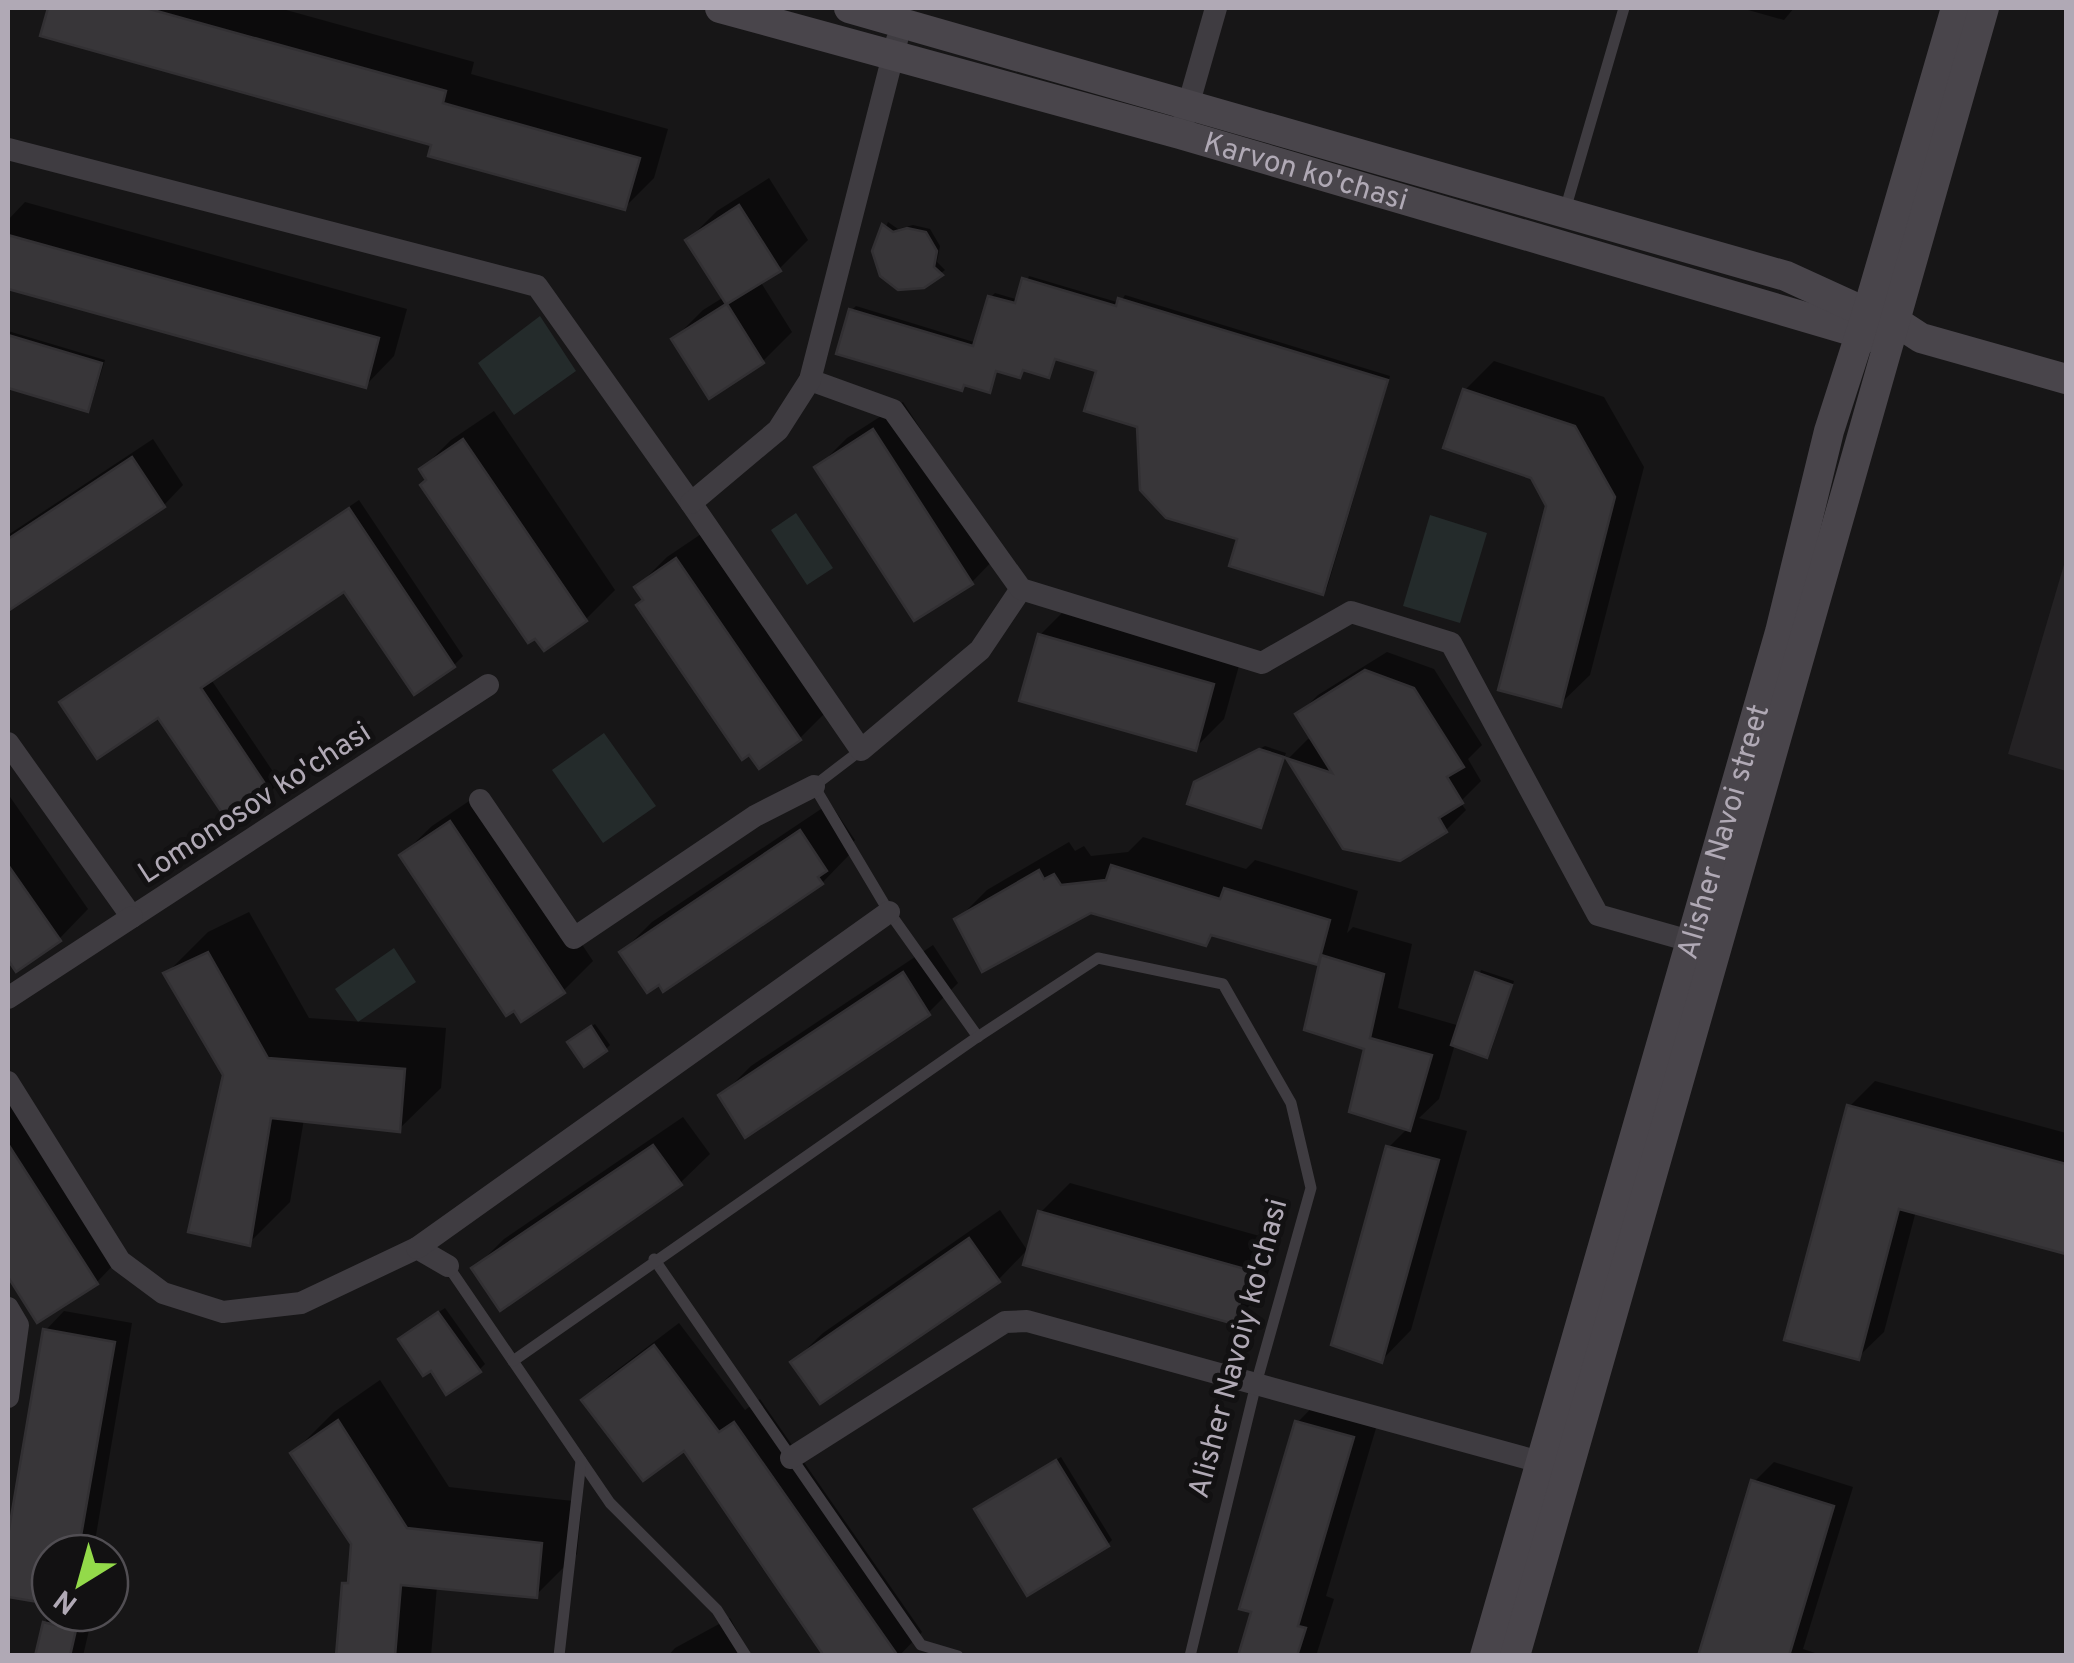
<svg xmlns="http://www.w3.org/2000/svg" width="2074" height="1663" viewBox="0 0 2074 1663" font-family="Overpass,sans-serif">
<style>
.built{fill:#242224}
.green{fill:#242b2b}
.shadow{fill:#0007}
.building{fill:#383639;stroke:#323033;stroke-width:2.5}
.lines{fill:none;stroke-linecap:round;stroke-linejoin:round}
.lane{stroke:#3f3c41;stroke-width:11}
.street{stroke:#3f3c41;stroke-width:22}
.secondary{stroke:#49454b;stroke-width:30}
.labels{text-anchor:middle;stroke-width:10;stroke-linejoin:round;paint-order:stroke}
.street-label{font-size:30px;fill:#b0a9b5;stroke:#121112}
</style>
<rect width="100%" height="100%" fill="#171617"/>
<polygon class="built" points="2066,558 2066,771 2008,754"/>
<g class="green">
<polygon points="540,316 576,371 514,415 478,363"/>
<polygon points="796,513 833,568 807,585 771,530"/>
<polygon points="1430,515 1487,533 1460,623 1403,606"/>
<polygon points="604,733 656,806 603,843 552,770"/>
<polygon points="394,948 416,982 358,1022 335,989"/>
</g>
<g class="shadow">
<polygon points="50,8 279,8 474,62 471,74 668,129 654,178 624,208 434,143 43,34"/>
<polygon points="1741,8 1794,8 1784,20"/>
<polygon points="769,178 808,240 779,269 760,281 792,332 763,361 674,339 703,310 724,297 688,240 717,211"/>
<polygon points="25,202 407,309 394,356 365,386 8,286 8,220"/>
<polygon points="888,222 898,229 913,225 930,229 940,246 937,262 945,270 923,286 875,252"/>
<polygon points="1029,276 1120,303 1125,295 1390,376 1327,588 1322,592 1240,537 1139,425 1099,370 1057,357 1049,375 1025,368 1019,375 998,369 989,390 966,384 961,388 852,310 856,306 977,343 991,297 995,293 1019,300"/>
<polygon points="8,331 105,360 91,405 87,409 11,387 8,400"/>
<polygon points="1494,361 1604,397 1644,467 1590,675 1560,704 1548,506 1533,476 1465,390"/>
<polygon points="903,402 1001,552 972,582 915,618 817,468 847,438"/>
<polygon points="494,411 615,590 586,619 429,480 422,469 451,440"/>
<polygon points="153,439 183,485 164,505 8,608 8,535"/>
<polygon points="359,500 463,656 454,665 345,588 210,678 280,782 270,792 159,715 62,702"/>
<polygon points="707,530 829,709 800,738 646,599 637,587 667,557"/>
<polygon points="1069,606 1242,655 1224,719 1195,748 1040,635"/>
<polygon points="1387,652 1434,669 1482,745 1468,759 1481,781 1460,802 1466,810 1446,830 1345,847 1289,758 1308,739 1315,741 1298,715 1318,695"/>
<polygon points="1265,746 1286,753 1260,825 1201,778"/>
<polygon points="481,793 593,961 563,991 402,855 432,826"/>
<polygon points="8,794 88,909 59,939 16,968 8,956"/>
<polygon points="830,803 855,840 847,848 851,853 822,883 660,982 622,952 652,922"/>
<polygon points="1143,837 1246,869 1255,860 1358,891 1347,933 1353,927 1412,944 1398,1008 1460,1026 1481,970 1514,981 1491,1051 1487,1055 1455,1044 1439,1099 1419,1118 1467,1131 1411,1330 1382,1360 1388,1148 1408,1128 1324,956 1318,962 1214,934 1205,943 1091,911 958,919 987,890 1069,842 1075,851 1084,846 1091,856 1128,852"/>
<polygon points="249,912 309,1018 446,1028 441,1088 399,1129 304,1119 290,1202 249,1243 226,1075 167,973 208,932"/>
<polygon points="933,945 958,983 928,1013 721,1096 751,1066"/>
<polygon points="595,1024 610,1045 606,1049 574,1038"/>
<polygon points="1875,1081 2066,1133 2066,1248 2064,1251 1916,1211 1884,1332 1858,1357 1850,1106"/>
<polygon points="8,1084 120,1258 97,1282 38,1320 8,1273"/>
<polygon points="683,1117 710,1154 680,1183 475,1268 504,1239"/>
<polygon points="1070,1183 1277,1241 1263,1292 1234,1321 1040,1213"/>
<polygon points="1000,1210 1027,1250 998,1280 793,1362 823,1333"/>
<polygon points="445,1308 485,1364 479,1370 407,1333"/>
<polygon points="64,1311 132,1323 93,1553 50,1553 50,1602 8,1594 8,1550 45,1331"/>
<polygon points="679,1323 745,1410 760,1399 922,1632 899,1656 827,1656 684,1447 585,1400 609,1376"/>
<polygon points="380,1380 449,1487 582,1502 577,1554 536,1595 437,1586 431,1656 339,1656 345,1584 351,1578 353,1543 293,1453 334,1412"/>
<polygon points="1327,1392 1382,1408 1326,1596 1334,1599 1316,1656 1241,1656 1298,1422"/>
<polygon points="1061,1457 1112,1540 1108,1544 981,1506"/>
<polygon points="1774,1462 1853,1487 1803,1649 1824,1656 1700,1656 1754,1482"/>
<polygon points="50,1604 50,1613 93,1613 83,1656 38,1656"/>
<polygon points="730,1618 751,1656 668,1656 675,1648"/>
</g>
<g class="building">
<polygon points="48,8 146,8 446,91 443,103 640,158 625,210 428,156 431,145 40,36"/>
<polygon points="739,205 781,271 727,304 764,363 709,399 671,339 726,304 685,240"/>
<polygon points="882,224 893,232 907,228 926,232 937,251 934,267 943,275 924,288 898,290 880,276 872,251"/>
<polygon points="8,235 379,338 366,388 8,289"/>
<polygon points="1022,278 1116,306 1118,298 1388,380 1323,595 1229,566 1237,539 1166,518 1140,490 1137,427 1084,411 1096,371 1055,359 1049,378 1023,370 1020,378 996,371 990,393 964,385 962,391 836,354 849,309 973,346 988,296 1015,303"/>
<polygon points="8,335 102,363 88,412 8,388"/>
<polygon points="1463,389 1575,426 1615,497 1561,707 1498,690 1546,506 1531,478 1443,448"/>
<polygon points="873,429 973,584 914,621 814,467"/>
<polygon points="463,439 587,621 544,651 535,639 528,643 420,485 426,480 419,469"/>
<polygon points="132,457 165,507 8,611 8,539"/>
<polygon points="349,508 455,667 414,695 344,592 201,688 272,794 229,823 158,718 97,759 59,702"/>
<polygon points="676,558 801,740 759,769 749,755 742,760 636,605 643,600 634,587"/>
<polygon points="1038,634 1214,684 1196,751 1019,701"/>
<polygon points="1365,670 1414,688 1464,767 1447,777 1463,803 1439,818 1447,832 1400,861 1343,849 1286,758 1332,773 1295,714"/>
<polygon points="1259,749 1284,757 1261,828 1187,804 1194,782"/>
<polygon points="450,821 565,993 521,1022 514,1011 506,1016 399,855"/>
<polygon points="800,830 827,871 818,877 823,884 663,992 659,985 647,993 619,952"/>
<polygon points="8,865 61,941 16,972 8,960"/>
<polygon points="1111,865 1220,899 1224,888 1330,920 1318,965 1211,935 1206,946 1091,913 982,972 954,919 1039,870 1044,879 1054,874 1061,885 1106,880"/>
<polygon points="208,952 268,1058 405,1069 400,1132 271,1118 250,1246 188,1232 223,1075 163,973"/>
<polygon points="1321,955 1384,974 1370,1038 1432,1055 1410,1131 1349,1112 1364,1049 1304,1030"/>
<polygon points="903,972 930,1015 745,1138 718,1095"/>
<polygon points="1475,972 1512,985 1487,1058 1451,1045"/>
<polygon points="591,1026 607,1051 584,1067 567,1042"/>
<polygon points="1847,1105 2066,1164 2066,1254 1899,1209 1859,1360 1784,1340"/>
<polygon points="8,1144 98,1284 37,1323 8,1277"/>
<polygon points="653,1145 682,1185 500,1311 471,1268"/>
<polygon points="1386,1146 1439,1160 1382,1363 1331,1345"/>
<polygon points="1038,1211 1249,1270 1234,1324 1023,1265"/>
<polygon points="969,1238 1000,1282 820,1404 790,1362"/>
<polygon points="438,1312 481,1372 446,1395 431,1371 423,1376 398,1339"/>
<polygon points="43,1329 115,1342 78,1553 50,1553 50,1604 8,1597 8,1535"/>
<polygon points="654,1345 719,1432 734,1422 898,1656 824,1656 684,1451 643,1481 581,1400"/>
<polygon points="338,1420 407,1528 542,1543 537,1598 401,1585 395,1656 336,1656 342,1583 348,1583 351,1544 290,1453"/>
<polygon points="1295,1421 1354,1437 1298,1626 1306,1628 1297,1656 1238,1656 1251,1612 1239,1609"/>
<polygon points="1056,1460 1109,1546 1027,1596 974,1509"/>
<polygon points="1751,1480 1834,1506 1789,1656 1698,1656"/>
<polygon points="43,1622 76,1630 70,1656 35,1656"/>
</g>
<g class="lines">
<g class="lane">
<polyline points="1565,210 1624,8"/>
<polyline points="861,750 814,786 889,912 978,1037"/>
<polyline points="654,1259 921,1645 958,1656"/>
<polyline points="448,1266 610,1503 717,1610 746,1656"/>
<polyline points="513,1361 973,1040 1098,958 1223,984 1291,1103 1311,1188 1256,1384 1190,1656"/>
<polyline points="559,1656 581,1461"/>
</g>
<g class="street">
<polyline points="1184,120 1216,8"/>
<polyline points="8,149 537,286 691,503 861,750 980,650 1021,589"/>
<polyline points="810,380 893,410 1021,589 1262,663 1351,612 1451,643 1598,915 1690,941"/>
<polyline points="691,503 778,430 810,380 897,40"/>
<polyline points="8,743 132,917 488,685"/>
<polyline points="480,800 574,938 755,816 814,786"/>
<polyline points="8,998 132,917"/>
<polyline points="8,1082 120,1261 163,1293 223,1312 301,1303 417,1248 448,1266"/>
<polyline points="417,1248 889,912"/>
<polyline points="8,1308 18,1325 8,1397"/>
<polyline points="791,1458 1005,1322 1027,1321 1540,1462"/>
</g>
<g class="secondary">
<path id="s1" d="M720,8L1180,134L1880,339"/>
<polyline points="849,8 1786,276 1867,313 1895,321 1921,338 2066,379"/>
<path id="s2" d="M1485,1656L1780,632L1829,431L1867,313L1956,8"/>
<polyline points="1515,1656 1984,8"/>
</g>
</g>
<g class="labels">
<g class="street-label">
<text dy="10" stroke="none"><textPath href="#s1" startOffset="608">Karvon ko'chasi</textPath></text>
<text transform="translate(254 802) rotate(-33)" y="10">Lomonosov ko'chasi</text>
<text dy="10" stroke="none"><textPath href="#s2" startOffset="858">Alisher Navoi street</textPath></text>
<text transform="translate(1237 1348) rotate(-75)" y="10">Alisher Navoiy ko'chasi</text>
</g>
</g>
<rect width="2074" height="1663" fill="none" stroke="#b0a9b5" stroke-width="20"/>
<g transform="translate(80 1583) rotate(217)"><circle r="48" fill="#121112" stroke="#514e53" stroke-width="2.5"/>
<path d="M0-8L18 38L0 25L-18 38Z" fill="#93da4a"/>
<text y="-15" font-size="28" font-weight="bold" text-anchor="middle" fill="#b0a9b5">N</text>
</g>
</svg>
